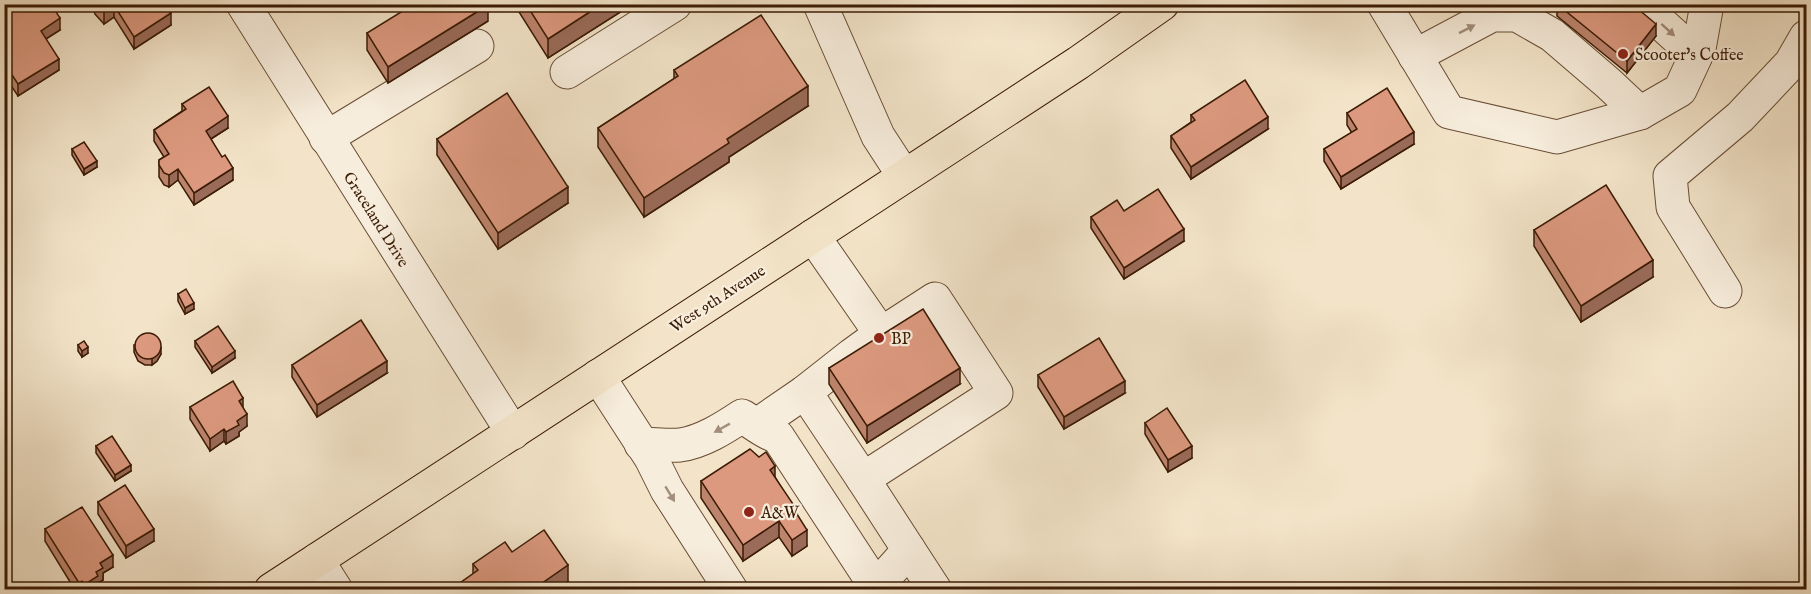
<svg xmlns="http://www.w3.org/2000/svg" width="1811" height="594" viewBox="0 0 1811 594" font-family="'IM FELL English',serif">
<style>
.lines{fill:none;stroke-linecap:round;stroke-linejoin:round}
.minor-casing{stroke:#694d35;stroke-width:35}
.major-casing{stroke:#3b1b04;stroke-width:35}
.minor{stroke:#f7eddc;stroke-width:33}
.major{stroke:#f3e4c9;stroke-width:33}
.wall{fill:#bd846d;stroke:#3b1b04;stroke-width:1.5}
.shaded-wall{fill:#9a6b59;stroke:#3b1b04;stroke-width:1.5}
.building{fill:#dc997f;stroke:#3b1b04;stroke-width:1.5}
.oneway{fill:#a28e7b}
.poi-dot{fill:#8f2418;stroke:#f7eddc;stroke-width:2}
.labels{text-anchor:middle;stroke-width:4.5;stroke-linejoin:round;paint-order:stroke}
.poi-label{font-size:16px;fill:#3b1b04;stroke:#f7eddc;text-anchor:start}
.street-label{font-size:16px;fill:#3b1b04;stroke:#f7eddc}
</style>
<rect width="100%" height="100%" fill="#f3e4c9"/>
<filter id="stains"><feTurbulence type="fractalNoise" baseFrequency=".00333" numOctaves="4"/><feColorMatrix values="0 0 0 0 .2 0 0 0 0 .09 0 0 0 0 .02 0 0 0 .5 -.17"/></filter>
<radialGradient id="worn" r=".72"><stop offset=".6" stop-color="#630" stop-opacity="0"/><stop offset="1" stop-color="#630" stop-opacity=".3"/></radialGradient>
<g class="lines">
<defs>
<g id="minor">
<polyline points="243,4 513,433"/>
<polyline points="820,4 878,136 904,176"/>
<polyline points="1384,4 1449,112 1557,137 1640,113 1680,90 1699,49 1707,4"/>
<polyline points="1640,4 1696,55"/>
<polyline points="1415,56 1492,15 1517,15 1552,35 1608,83 1640,113"/>
<polyline points="567,72 675,4"/>
<polyline points="326,138 477,46"/>
<polyline points="1725,291 1673,207 1670,176 1740,117 1791,63 1806,37"/>
<polyline points="598,376 651,458 667,490 731,590"/>
<polyline points="805,392 863,479 996,393 935,299 881,334 890,345"/>
<polyline points="757,425 805,392 852,355 881,334 813,236"/>
<path d="M641,444C653,444 668,446 680,445C702,442 724,428 742,416C755,424 763,432 778,437L878,590"/>
<polyline points="863,479 909,550 876,587"/>
<polyline points="909,550 935,590"/>
<polyline points="317,560 336,590"/>
</g>
<polyline id="major" points="271,590 1078,63 1162,4"/>
</defs>
<use href="#minor" class="minor-casing"/>
<use href="#major" class="major-casing"/>
<use href="#minor" class="minor"/>
<use href="#major" class="major"/>
</g>
<g class="wall">
<polygon points="92,4 165,4 171,25 134,49 114,17 104,24 95,14"/>
<polygon points="514,4 633,4 548,58"/>
<polygon points="1557,4 1656,36 1627,73 1557,16"/>
<polygon points="4,9 60,30 46,39 59,70 18,96 4,75"/>
<polygon points="488,21 388,83 367,50 367,33"/>
<polygon points="674,70 808,106 729,157 729,162 644,217 598,147 598,128 674,79"/>
<polygon points="182,104 228,128 211,139 233,180 194,205 178,180 169,187 164,185 159,177 159,160 164,157 154,141 154,130 182,111"/>
<polygon points="1347,113 1414,144 1341,189 1324,161 1324,149 1352,133 1347,125"/>
<polygon points="1191,115 1268,129 1191,179 1171,148 1171,136 1191,122"/>
<polygon points="437,139 568,203 498,249 437,155"/>
<polygon points="72,149 97,167 84,175 72,155"/>
<polygon points="1124,211 1184,241 1124,279 1091,228 1091,217"/>
<polygon points="1534,230 1653,277 1581,322 1534,246"/>
<polygon points="178,294 194,309 185,314 178,301"/>
<polygon points="195,341 235,358 212,373 195,347"/>
<polygon points="78,345 88,353 82,357 78,351"/>
<polygon points="134,345 161,354 157,361 152,365 145,365 138,361 134,352"/>
<polygon points="292,365 387,373 317,417 292,377"/>
<polygon points="829,368 960,384 867,443 829,384"/>
<polygon points="1038,375 1125,393 1064,429 1038,387"/>
<polygon points="190,407 243,408 247,426 239,432 239,436 226,444 224,441 210,451 190,419"/>
<polygon points="1145,423 1192,458 1168,472 1145,434"/>
<polygon points="96,446 131,471 115,481 96,453"/>
<polygon points="775,477 797,514 807,546 792,556 779,537 743,561 701,498 701,481"/>
<polygon points="98,502 154,541 126,558 98,514"/>
<polygon points="45,529 113,567 103,573 103,580 98,583 98,588 96,590 75,590 45,541"/>
<polygon points="512,552 568,581 556,590 450,590 473,574 473,564"/>
</g>
<g class="shaded-wall">
<polygon points="602,4 633,4 548,58 548,39"/>
<polygon points="114,5 114,17 104,24 104,12"/>
<polygon points="488,5 488,21 388,83 388,67"/>
<polygon points="171,13 171,25 134,49 134,37"/>
<polygon points="60,18 60,30 41,42 41,31"/>
<polygon points="1656,24 1656,36 1627,73 1627,61"/>
<polygon points="59,59 59,70 18,96 18,84"/>
<polygon points="808,86 808,106 729,157 729,162 644,217 644,198 727,139"/>
<polygon points="228,116 228,128 206,142 206,131"/>
<polygon points="1268,117 1268,129 1191,179 1191,167"/>
<polygon points="1414,132 1414,144 1341,189 1341,177"/>
<polygon points="97,161 97,167 84,175 84,169"/>
<polygon points="233,168 233,180 194,205 194,193"/>
<polygon points="178,169 178,180 169,187 169,175"/>
<polygon points="568,187 568,203 498,249 498,233"/>
<polygon points="1184,229 1184,241 1124,279 1124,268"/>
<polygon points="1653,260 1653,277 1581,322 1581,306"/>
<polygon points="194,303 194,309 185,314 185,308"/>
<polygon points="88,347 88,353 82,357 82,351"/>
<polygon points="161,348 161,354 157,361 152,365 152,359"/>
<polygon points="235,351 235,358 212,373 212,367"/>
<polygon points="387,361 387,373 317,417 317,405"/>
<polygon points="960,368 960,384 867,443 867,426"/>
<polygon points="1125,381 1125,393 1064,429 1064,417"/>
<polygon points="243,398 243,410 239,401"/>
<polygon points="247,414 247,426 239,432 239,436 226,444 226,432 237,421"/>
<polygon points="224,429 224,441 210,451 210,439"/>
<polygon points="1192,446 1192,458 1168,472 1168,460"/>
<polygon points="131,465 131,471 115,481 115,475"/>
<polygon points="775,466 775,482 770,470"/>
<polygon points="779,521 779,537 743,561 743,545"/>
<polygon points="154,529 154,541 126,558 126,546"/>
<polygon points="807,530 807,546 792,556 792,540"/>
<polygon points="113,555 113,567 103,573 103,580 98,583 98,588 96,590 84,590 84,585 96,572 100,563"/>
<polygon points="568,565 568,581 556,590 532,590"/>
<polygon points="82,581 82,590 79,590 79,583"/>
</g>
<g class="building">
<polygon points="10,4 51,4 60,18 41,31 59,59 18,84 4,63 4,9"/>
<polygon points="97,4 165,4 171,13 134,37 114,5 104,12"/>
<polygon points="414,4 488,4 488,5 388,67 367,33"/>
<polygon points="526,4 602,4 548,39"/>
<polygon points="1557,4 1632,4 1656,24 1627,61"/>
<polygon points="761,15 808,86 727,139 729,143 644,198 598,128 678,76 674,70"/>
<polygon points="1245,80 1268,117 1191,167 1171,136 1195,120 1191,115"/>
<polygon points="209,87 228,116 206,131 222,157 225,155 233,168 194,193 178,169 169,175 164,173 159,165 159,160 169,154 154,130 186,109 182,104"/>
<polygon points="1387,88 1414,132 1341,177 1324,149 1357,129 1347,113"/>
<polygon points="507,93 568,187 498,233 437,139"/>
<polygon points="84,142 97,161 84,169 72,149"/>
<polygon points="1606,185 1653,260 1581,306 1534,230"/>
<polygon points="1158,189 1184,229 1124,268 1091,217 1117,200 1124,211"/>
<polygon points="186,289 194,303 185,308 178,294"/>
<polygon points="923,309 960,368 867,426 829,368"/>
<polygon points="361,320 387,361 317,405 292,365"/>
<polygon points="218,326 235,351 212,367 195,341"/>
<circle cx="148" cy="346" r="13"/>
<polygon points="1099,338 1125,381 1064,417 1038,375"/>
<polygon points="84,341 88,347 82,351 78,345"/>
<polygon points="233,381 243,398 239,401 247,414 237,421 239,425 226,432 224,429 210,439 190,407"/>
<polygon points="1167,408 1192,446 1168,460 1145,423"/>
<polygon points="112,436 131,465 115,475 96,446"/>
<polygon points="750,449 759,457 766,452 775,466 770,470 797,510 795,511 807,530 792,540 779,521 743,545 701,481"/>
<polygon points="125,485 154,529 126,546 98,502"/>
<polygon points="82,507 113,555 100,563 103,568 96,572 98,576 84,585 82,581 79,583 45,529"/>
<polygon points="544,530 568,565 532,590 450,590 478,570 473,564 505,542 512,552"/>
<polygon points="4,574 15,590 4,590"/>
</g>
<defs><path id="oneway-solid" d="M-6-.8H1V-3.2L6.5 0L1 3.2V.8H-6Z" transform="scale(1.5)"/></defs>
<g class="oneway">
<use href="#oneway-solid" transform="translate(1467 29) rotate(-27)"/>
<use href="#oneway-solid" transform="translate(1668 30) rotate(42)"/>
<use href="#oneway-solid" transform="translate(722 428) rotate(151)"/>
<use href="#oneway-solid" transform="translate(670 494) rotate(59)"/>
</g>
<g class="poi-dot">
<circle cx="1623" cy="54" r="6"/>
<circle cx="879" cy="338" r="6"/>
<circle cx="749" cy="512" r="6"/>
</g>
<g class="labels">
<g class="poi-label">
<text x="1635" y="60">Scooter's Coffee</text>
<text x="891" y="344">BP</text>
<text x="761" y="518">A&amp;W</text>
</g>
<g class="street-label">
<text transform="translate(377 219) rotate(58)" y="6">Graceland Drive</text>
<text transform="translate(717 298) rotate(-33)" y="6">West 9th Avenue</text>
</g>
</g>
<rect width="1811" height="594" fill="none" stroke="#f3e4c9" stroke-width="24"/>
<rect x="6" y="6" width="1799" height="582" fill="none" stroke="#3b1b04" stroke-width="3"/>
<rect x="12" y="12" width="1787" height="570" fill="none" stroke="#3b1b04" stroke-width="1.5"/>
<rect width="100%" height="100%" filter="url(#stains)"/>
<rect width="100%" height="100%" fill="url(#worn)"/>
</svg>
